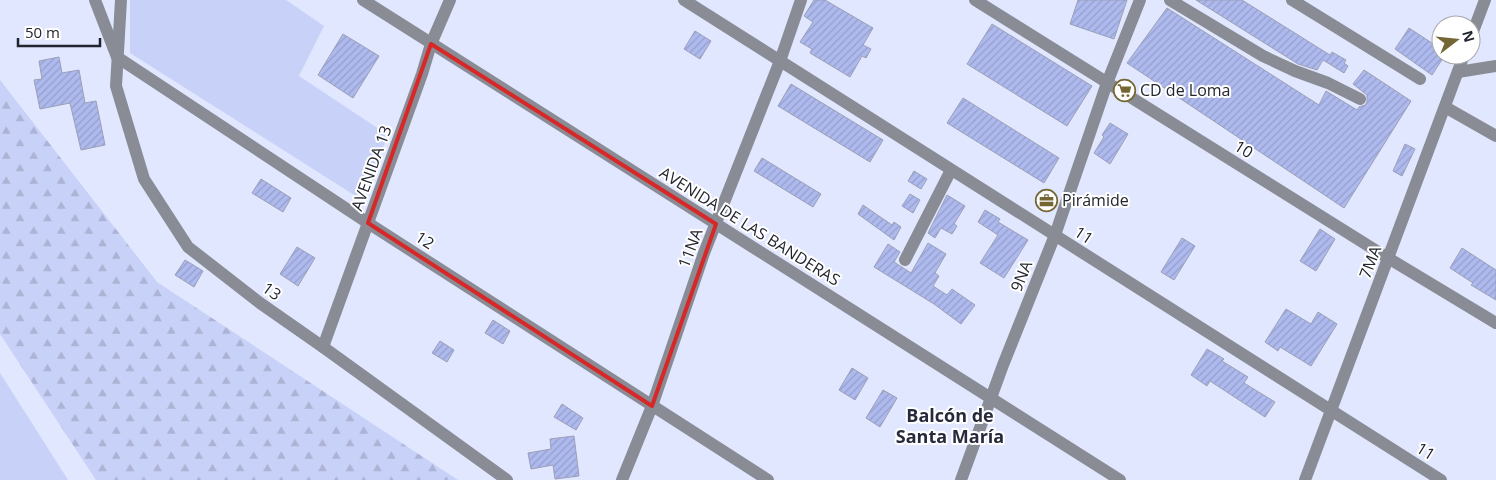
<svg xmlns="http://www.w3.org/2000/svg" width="1496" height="480" viewBox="0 0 1496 480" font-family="'Open Sans',sans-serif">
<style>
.green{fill:#c8d1f7}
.forest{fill:url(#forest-firs)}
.building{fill:url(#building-hatch);stroke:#9ba0b6}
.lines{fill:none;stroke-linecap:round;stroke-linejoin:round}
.minor{stroke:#8a8c95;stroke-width:12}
.marked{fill:none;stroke:#d62828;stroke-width:4;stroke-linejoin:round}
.labels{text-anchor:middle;stroke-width:4;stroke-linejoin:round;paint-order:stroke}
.poi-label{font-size:16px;fill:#23252e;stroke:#fff;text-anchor:start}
.street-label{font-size:16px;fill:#23252e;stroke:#fff}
.neighbourhood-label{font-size:18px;font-weight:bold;fill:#272a3c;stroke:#fff}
</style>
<defs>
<pattern id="forest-firs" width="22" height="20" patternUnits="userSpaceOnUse" patternTransform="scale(1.25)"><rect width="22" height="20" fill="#c8d1f7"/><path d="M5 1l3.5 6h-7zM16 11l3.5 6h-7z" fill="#acb3d4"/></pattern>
<pattern id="building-hatch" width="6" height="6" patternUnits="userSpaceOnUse" patternTransform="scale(1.25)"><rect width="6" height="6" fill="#aeb9ee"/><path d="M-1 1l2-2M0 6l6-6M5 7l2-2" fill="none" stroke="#959fcc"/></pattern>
</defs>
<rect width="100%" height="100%" fill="#e1e7fe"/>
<g class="green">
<polygon points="130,0 286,0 324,26 299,76 388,135 362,200 130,53"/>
<polygon points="0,373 68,480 0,480"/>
</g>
<polygon class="forest" points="0,80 157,282 458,480 96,480 0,334"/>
<g class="building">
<polygon points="814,0 825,0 873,28 863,45 871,49 866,58 862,56 850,77 810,53 812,49 800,42 813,22 804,16"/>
<polygon points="1078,0 1127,0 1114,39 1070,24"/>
<polygon points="1196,0 1242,0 1330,55 1332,52 1346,60 1344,63 1348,66 1344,73 1323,60 1317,70 1298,64"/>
<polygon points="1167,8 1319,105 1326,91 1357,110 1359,107 1365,105 1367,102 1367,95 1353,84 1364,70 1411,101 1344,208 1127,63"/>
<polygon points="992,24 1092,86 1067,126 967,64"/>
<polygon points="1409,28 1441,49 1441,55 1445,55 1432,75 1395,49"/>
<polygon points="695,31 711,41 700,59 684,49"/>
<polygon points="343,34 379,56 353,98 318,75"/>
<polygon points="59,57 62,73 79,70 85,103 96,101 105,145 81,150 70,103 40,109 34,80 42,79 39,61"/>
<polygon points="791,84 883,140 870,162 778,106"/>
<polygon points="963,98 1059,158 1044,183 947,123"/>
<polygon points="1110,123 1128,134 1110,164 1094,153 1104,137 1102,135"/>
<polygon points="1405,144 1415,149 1402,176 1393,171"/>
<polygon points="762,158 821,194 813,207 754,171"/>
<polygon points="914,171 927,179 921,189 908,181"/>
<polygon points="261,179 291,198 283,212 252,193"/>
<polygon points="910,194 920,200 913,213 902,206"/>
<polygon points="947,195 965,206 954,224 957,226 952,234 941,228 935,238 928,233"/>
<polygon points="863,205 892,225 894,222 901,227 894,240 858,214"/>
<polygon points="985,210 1000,219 998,222 1028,240 1004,278 980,263 998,235 978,222"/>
<polygon points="1320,229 1335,239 1316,271 1300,261"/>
<polygon points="1182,238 1195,246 1174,280 1161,272"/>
<polygon points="928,243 946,254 935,273 939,276 933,286 947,295 952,289 975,305 961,324 934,304 874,267 888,244 900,252 894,262 911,273"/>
<polygon points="297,247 315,258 298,286 280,274"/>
<polygon points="1462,248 1496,270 1496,300 1471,285 1473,283 1450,268"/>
<polygon points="185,260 203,271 194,287 175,275"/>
<polygon points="1286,309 1311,324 1318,312 1337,324 1311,366 1280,347 1278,351 1265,342"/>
<polygon points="493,320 510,331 503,344 485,333"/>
<polygon points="440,341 454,350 447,362 432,353"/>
<polygon points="1207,349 1224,359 1222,361 1248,377 1244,383 1275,402 1265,417 1210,381 1207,386 1191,375"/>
<polygon points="852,368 868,378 855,400 839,390"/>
<polygon points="883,390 897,398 880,427 866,418"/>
<polygon points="562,404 583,418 576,430 554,417"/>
<polygon points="574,436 579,476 555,479 553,465 531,469 528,453 551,449 550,439"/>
</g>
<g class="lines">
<g class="minor">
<polyline points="95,0 117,57 368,223 768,480"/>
<polyline points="121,0 116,86 144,179 188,247 260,303 323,347 507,480"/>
<polyline points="363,0 1120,480"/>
<polyline points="684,0 1441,480"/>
<polyline points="975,0 1388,258 1496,323"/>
<polyline points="1170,0 1263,56 1295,71 1328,83 1360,99"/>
<polyline points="1292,0 1420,79"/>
<polyline points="1471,37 1485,0"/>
<polyline points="1458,72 1496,66"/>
<polyline points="1445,107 1496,136"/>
<polyline points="905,260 951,170"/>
<polyline points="323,347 422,74 431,44 450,0"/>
<polyline points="622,480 652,406 704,253 780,61 801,0"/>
<polyline points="961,480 1003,365 1055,235 1107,83 1140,0"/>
<polyline points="1305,480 1464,55"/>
</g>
</g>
<path class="marked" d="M431,44L716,224L652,406L368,223Z"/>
<defs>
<symbol id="supermarket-ring" viewBox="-11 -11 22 22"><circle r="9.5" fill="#fff" stroke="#746734" stroke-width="1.5"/><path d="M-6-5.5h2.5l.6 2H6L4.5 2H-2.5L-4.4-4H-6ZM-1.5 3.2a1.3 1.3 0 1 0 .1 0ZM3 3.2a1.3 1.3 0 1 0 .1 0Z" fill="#746734"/></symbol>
<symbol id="office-ring" viewBox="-11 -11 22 22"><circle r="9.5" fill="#fff" stroke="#746734" stroke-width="1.5"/><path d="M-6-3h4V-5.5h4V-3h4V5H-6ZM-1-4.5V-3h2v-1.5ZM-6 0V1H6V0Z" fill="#746734"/></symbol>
</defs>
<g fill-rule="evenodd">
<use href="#supermarket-ring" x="1112" y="78" width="25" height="25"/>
<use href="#office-ring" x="1034" y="188" width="25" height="25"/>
</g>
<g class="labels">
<g class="poi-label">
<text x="1140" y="96">CD de Loma</text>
<text x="1062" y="206">Pirámide</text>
</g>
<g class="street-label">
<text transform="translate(1244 149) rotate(32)" y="6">10</text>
<text transform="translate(371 168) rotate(-70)" y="6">AVENIDA 13</text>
<text transform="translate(750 226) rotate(32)" y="6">AVENIDA DE LAS BANDERAS</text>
<text transform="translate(1084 235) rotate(33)" y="6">11</text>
<text transform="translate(425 240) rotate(33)" y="6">12</text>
<text transform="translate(690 248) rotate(-69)" y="6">11NA</text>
<text transform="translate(1370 262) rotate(-69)" y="6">7MA</text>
<text transform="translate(1021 276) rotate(-68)" y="6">9NA</text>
<text transform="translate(272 291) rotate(36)" y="6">13</text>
<text transform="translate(1426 451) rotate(32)" y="6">11</text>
</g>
<g class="neighbourhood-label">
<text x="950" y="422">Balcón de<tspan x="950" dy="21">Santa María</tspan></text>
</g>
</g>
<g transform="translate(1456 40) rotate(74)"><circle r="24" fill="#ffffff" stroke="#a7a8ab"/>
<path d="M0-4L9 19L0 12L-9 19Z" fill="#746734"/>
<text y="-8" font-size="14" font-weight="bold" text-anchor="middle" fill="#23252e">N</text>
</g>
<path d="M18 38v8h82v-8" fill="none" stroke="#23252e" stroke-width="2.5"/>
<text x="25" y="38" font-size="15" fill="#23252e" stroke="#ffffff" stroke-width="4" paint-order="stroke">50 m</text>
</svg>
